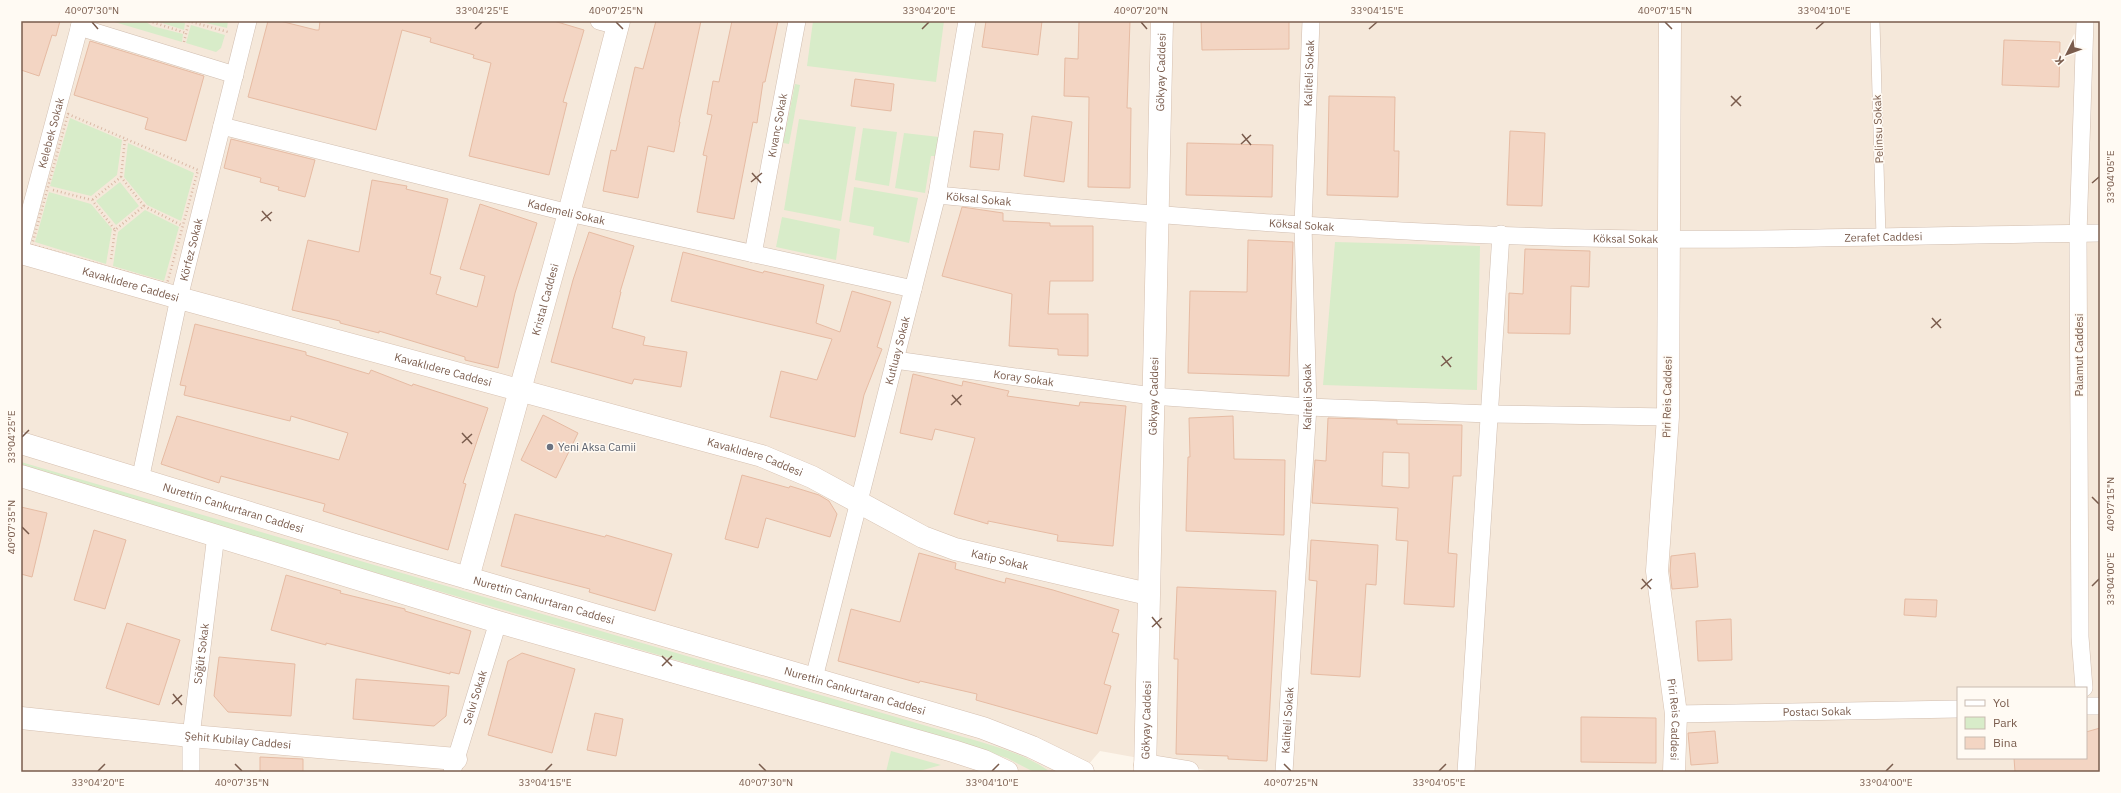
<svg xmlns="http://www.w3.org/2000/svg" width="2121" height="793" viewBox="0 0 2121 793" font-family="'IBM Plex Sans',sans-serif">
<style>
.residential{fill:#f5e8da;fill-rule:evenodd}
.green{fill:#d8ecc9}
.building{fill:#f3d5c3;stroke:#e6bba3;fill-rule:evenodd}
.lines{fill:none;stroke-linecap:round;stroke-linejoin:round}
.lane-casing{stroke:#d1beb0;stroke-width:10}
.street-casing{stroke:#d1beb0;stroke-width:18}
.secondary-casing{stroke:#d6c0b0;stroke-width:23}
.path{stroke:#d9b8a5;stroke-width:2.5;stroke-dasharray:1 3;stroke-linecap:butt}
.lane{stroke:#fff;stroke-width:9}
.street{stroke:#fff;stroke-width:17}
.secondary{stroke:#fff;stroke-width:22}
.ticks{fill:none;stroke:#7a5c4d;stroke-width:1.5}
.worship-dot{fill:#6b7280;stroke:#fffaf3;stroke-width:1.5}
.labels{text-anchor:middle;stroke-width:3;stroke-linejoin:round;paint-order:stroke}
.street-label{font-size:11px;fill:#7a5c4d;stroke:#fffaf3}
.worship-label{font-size:11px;fill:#5b616d;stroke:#fffaf3;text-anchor:start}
.neatline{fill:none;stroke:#7a5c4d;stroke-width:1.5}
.ticks-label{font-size:10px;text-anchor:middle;fill:#7a5c4d}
</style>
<rect width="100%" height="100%" fill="#fdf6ec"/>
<path class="residential" d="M21,21H2100V772H1216L1100,751L1082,772H21ZM1958,688H2086V758H1958Z"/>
<g class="green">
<polygon points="111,21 145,21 152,26 183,34 182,42"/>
<polygon points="156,21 177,21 185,23 184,30"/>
<polygon points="198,21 228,21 227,28"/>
<polygon points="813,21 944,21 936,82 807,66"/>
<polygon points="191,25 225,35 221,48 216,52 186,43"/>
<polygon points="795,84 800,85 789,144 783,143"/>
<polygon points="70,118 122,140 117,175 91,196 50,186"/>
<polygon points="799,119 856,127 841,221 784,210"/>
<polygon points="863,128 897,132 889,186 855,180"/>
<polygon points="904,133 939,137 937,156 931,156 925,193 895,188"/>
<polygon points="128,143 194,173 181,221 147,205 124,177"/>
<polygon points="120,182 139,206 116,225 96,201"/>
<polygon points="854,187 918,198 909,243 873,235 874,227 849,222"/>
<polygon points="49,192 91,204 112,229 106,264 35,242"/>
<polygon points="145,210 179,227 164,281 113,266 118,232"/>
<polygon points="782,217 840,229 836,260 776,247"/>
<polygon points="1335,242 1480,246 1477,390 1323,385"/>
<path d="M21,462L944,731C977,742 1023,751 1050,772H1034L1007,758L931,734L335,561L21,467Z"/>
<polygon points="891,751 941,765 916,772 886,772"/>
</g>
<g class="building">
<polygon points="21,21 60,21 56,36 52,35 39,76 21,70"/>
<polygon points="268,21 280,21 316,30 319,30 320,21 554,21 584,30 563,102 567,103 549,175 469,156 491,63 473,58 474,55 430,42 431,38 402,30 376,130 248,97"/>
<polygon points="656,21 701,21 679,122 680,122 674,152 648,146 638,198 603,191 611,150 616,151 635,67 643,69"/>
<polygon points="732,21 778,21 765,82 763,82 757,123 753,122 734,219 697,212 707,156 703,155 712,115 707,114 713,81 719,82"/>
<polygon points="986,21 1042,21 1038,55 982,47"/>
<polygon points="1079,21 1130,21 1127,108 1131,108 1130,188 1088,187 1089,97 1064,96 1065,58 1078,59"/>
<polygon points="1201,21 1289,21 1289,49 1202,50"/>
<polygon points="2004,40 2060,42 2059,87 2002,85"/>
<polygon points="90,41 204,76 186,141 145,129 148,118 74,95"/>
<polygon points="855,79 894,84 891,111 851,106"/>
<polygon points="1329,96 1395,97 1394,151 1399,151 1398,197 1327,195"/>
<polygon points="1032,116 1072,122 1064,182 1024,176"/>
<polygon points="974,131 1003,134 999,170 970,167"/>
<polygon points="1510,131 1545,133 1542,206 1507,205"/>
<polygon points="231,139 315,160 305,197 278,190 279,187 260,182 261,178 224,168"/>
<polygon points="1187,143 1273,145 1272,197 1186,195"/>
<polygon points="372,180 407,186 406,189 448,199 430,274 441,277 436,294 477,307 485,276 460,269 480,204 537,223 515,293 498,368 465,360 465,357 379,331 379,333 340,323 340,321 292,310 308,240 359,252"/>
<polygon points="962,207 1003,213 1003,221 1050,223 1050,226 1093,226 1093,281 1050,281 1048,314 1088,314 1088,356 1058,355 1058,349 1009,346 1012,294 942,276"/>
<polygon points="589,232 634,246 620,292 621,292 612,328 645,337 643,345 687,352 681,387 634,379 632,384 551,362 573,280"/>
<polygon points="1248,240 1293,242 1289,376 1188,373 1190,291 1247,292"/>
<polygon points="1525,249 1590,251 1589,287 1571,286 1570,334 1508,333 1509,293 1523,294"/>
<polygon points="683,252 763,273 764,271 824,285 816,323 840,332 852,291 891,302 877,347 882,349 864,395 855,437 770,417 781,371 817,380 832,339 671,301"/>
<polygon points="195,324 306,352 306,355 369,374 371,370 412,386 413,384 488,408 463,483 466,484 448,550 323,511 325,504 221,476 219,483 161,464 177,416 339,460 348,433 291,416 290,421 184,395 186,386 180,385"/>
<polygon points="913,374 962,386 963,381 1009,391 1007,396 1079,406 1080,402 1126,406 1113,546 1057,541 1058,535 988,521 988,524 954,514 975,438 935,429 932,440 900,433"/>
<polygon points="543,415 578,433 556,478 521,460"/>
<polygon points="1233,416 1234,459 1285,460 1284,535 1186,531 1188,457 1190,457 1189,418"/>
<path d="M1328,418L1397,420V424L1462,425L1461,476H1453L1448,553L1457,554L1454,607L1404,604L1408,541L1396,540L1398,508L1312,503L1315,460L1326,461ZM1383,452L1409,453V488L1382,486Z"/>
<polygon points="742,475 789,488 790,486 819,495 829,501 837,514 830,537 766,518 758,548 725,539"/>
<polygon points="21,507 47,513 32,577 21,574"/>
<polygon points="515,514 605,537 606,535 672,554 655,611 589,592 590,589 501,566"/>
<polygon points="94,530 126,540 105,609 74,600"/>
<polygon points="1311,540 1378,545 1376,585 1366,584 1360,677 1311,674 1317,581 1309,580"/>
<polygon points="919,553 956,563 955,569 1005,583 1006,578 1053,590 1119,610 1112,632 1119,634 1104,684 1111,686 1097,734 976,700 977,694 920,681 919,683 838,661 851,609 900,622"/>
<polygon points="1695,553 1698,587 1672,589 1670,571 1671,556"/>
<polygon points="286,575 341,591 340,593 405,609 405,611 471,631 459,674 450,672 450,674 326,643 326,645 271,630"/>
<polygon points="1177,587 1276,591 1267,761 1228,759 1228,756 1176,754 1178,659 1174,659"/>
<polygon points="1905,599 1937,600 1936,617 1904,615"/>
<polygon points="1731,619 1732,660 1698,661 1696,621"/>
<polygon points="127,623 180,640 159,705 106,688"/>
<polygon points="522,653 575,669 552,753 488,735 508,661"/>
<polygon points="219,657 295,664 291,716 228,712 214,696"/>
<polygon points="356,679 449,686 446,716 434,726 353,719"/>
<polygon points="595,713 623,719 616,756 587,750"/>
<polygon points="1581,717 1656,718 1656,763 1581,762"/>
<polygon points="2100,728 2100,772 2015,772 2014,758 2086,758 2086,732"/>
<polygon points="1715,731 1718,763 1691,765 1688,733"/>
<polygon points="260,757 303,759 303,772 260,772"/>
</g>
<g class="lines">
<defs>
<polyline id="lane" points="1875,21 1881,237"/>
<g id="street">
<polyline points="599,21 618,26"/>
<polyline points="79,27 235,75"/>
<path id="s1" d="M222,126L569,213L913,289"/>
<path id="s2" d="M937,195C1152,215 1368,233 1585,238C1757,242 1928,235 2100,233"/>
<path id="s3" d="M21,245L81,21"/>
<path id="s4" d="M753,254L797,21"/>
<path id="s5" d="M895,360L1152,396L1308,407L1489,414L1668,417"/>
<path id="s6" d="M140,480L179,298L248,21"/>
<path id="s7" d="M814,678L937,195L967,21"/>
<polyline points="2084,688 2080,637 2078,234 2085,21"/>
<polyline points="2086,706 2100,706"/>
<path id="s8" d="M1676,714L1958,709"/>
<path id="s9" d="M191,772V736L216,535"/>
<path id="s10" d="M452,772L498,622"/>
<path id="s11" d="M1284,772L1308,407L1303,225L1311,21"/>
<polyline points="1466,772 1501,234"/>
</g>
<g id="secondary">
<path id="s12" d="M1670,21L1668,417L1657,571L1676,714L1674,772"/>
<path id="s13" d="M21,253L179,298L762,456L812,477L923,537L955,549L1148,594"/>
<path id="s14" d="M21,443L358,546L983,728L1032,747L1083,772"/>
<polyline points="21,476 498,622 953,751 984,761 1007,772"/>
<path id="s15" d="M468,578L569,213L619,21"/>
<path id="s16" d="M21,718L191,736L456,759"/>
<polyline points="1145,765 1188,772"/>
<path id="s17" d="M1145,772L1162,21"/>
</g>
</defs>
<use href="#lane" class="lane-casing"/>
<use href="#street" class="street-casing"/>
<use href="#secondary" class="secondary-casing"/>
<g class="path">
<polyline points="149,21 186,33"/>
<polyline points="188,21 228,32"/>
<polyline points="184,42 189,21"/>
<polygon points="68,114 198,170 167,284 32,245"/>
<polyline points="121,177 125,139"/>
<polyline points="53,190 92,200 115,230 144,206 121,177 92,200"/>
<polyline points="144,206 181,225"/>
<polyline points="111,259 115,230"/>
</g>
<use href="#lane" class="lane"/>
<use href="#street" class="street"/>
<use href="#secondary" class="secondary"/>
</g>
<path class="ticks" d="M92,22L98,29M616,22L623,29M1141,22L1147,29M1665,22L1672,29M475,29L482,22M922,29L929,22M1369,29L1377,22M1816,29L1824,22M1731,96L1741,106M1731,106L1741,96M1242,134L1251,145M1241,144L1251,135M752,173L761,183M751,182L762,173M2092,183L2099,177M262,211L271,221M261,221L272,212M1932,318L1941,328M1931,328L1941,319M1442,356L1451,367M1441,366L1452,357M952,395L961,405M951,405L962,395M462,433L472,444M22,437L29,430M462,443L472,434M2092,497L2099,504M22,527L29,534M1642,579L1651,589M2092,586L2099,579M1641,589L1652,579M1152,617L1161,628M1152,627L1162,618M662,656L672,666M662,666L672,656M173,694L182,705M172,704L182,695M235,764L242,771M759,764L766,771M1284,764L1291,771M98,771L105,764M545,771L552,764M992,771L999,764M1439,771L1446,764M1886,771L1893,764"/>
<circle class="worship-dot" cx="550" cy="447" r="4"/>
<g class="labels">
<g class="street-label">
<text dy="4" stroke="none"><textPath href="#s17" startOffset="700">Gökyay Caddesi</textPath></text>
<text dy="4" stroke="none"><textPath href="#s11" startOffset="700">Kaliteli Sokak</textPath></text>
<text dy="4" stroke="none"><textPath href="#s4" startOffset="131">Kıvanç Sokak</textPath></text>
<text transform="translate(1878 129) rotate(-92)" y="4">Pelinsu Sokak</text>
<text dy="4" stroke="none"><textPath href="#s3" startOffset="116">Kelebek Sokak</textPath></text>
<text dy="4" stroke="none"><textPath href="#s2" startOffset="42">Köksal Sokak</textPath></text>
<text dy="4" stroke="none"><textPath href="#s1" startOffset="355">Kademeli Sokak</textPath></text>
<text dy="4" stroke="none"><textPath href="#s2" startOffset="366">Köksal Sokak</textPath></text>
<text dy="4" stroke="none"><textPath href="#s2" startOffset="948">Zerafet Caddesi</textPath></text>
<text dy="4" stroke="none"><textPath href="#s2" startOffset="690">Köksal Sokak</textPath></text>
<text dy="4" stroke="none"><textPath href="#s6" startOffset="236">Körfez Sokak</textPath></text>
<text dy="4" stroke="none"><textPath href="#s13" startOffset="114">Kavaklıdere Caddesi</textPath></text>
<text dy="4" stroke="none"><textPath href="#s15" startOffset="289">Kristal Caddesi</textPath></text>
<text dy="4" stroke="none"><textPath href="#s7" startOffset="338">Kutluay Sokak</textPath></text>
<text transform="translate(2079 355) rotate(-90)" y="4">Palamut Caddesi</text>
<text dy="4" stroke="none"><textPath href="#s13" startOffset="438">Kavaklıdere Caddesi</textPath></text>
<text dy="4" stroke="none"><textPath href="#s5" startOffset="130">Koray Sokak</textPath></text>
<text dy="4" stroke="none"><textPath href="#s17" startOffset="376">Gökyay Caddesi</textPath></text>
<text dy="4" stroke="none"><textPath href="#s11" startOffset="376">Kaliteli Sokak</textPath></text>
<text transform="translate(1667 397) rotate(-89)" y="4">Piri Reis Caddesi</text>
<text dy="4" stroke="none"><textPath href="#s13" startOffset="762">Kavaklıdere Caddesi</textPath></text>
<text dy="4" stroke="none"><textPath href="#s14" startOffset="222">Nurettin Cankurtaran Caddesi</textPath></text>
<text dy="4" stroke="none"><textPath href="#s13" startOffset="1029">Katip Sokak</textPath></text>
<text dy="4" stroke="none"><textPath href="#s14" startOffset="546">Nurettin Cankurtaran Caddesi</textPath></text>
<text dy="4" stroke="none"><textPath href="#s9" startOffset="119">Söğüt Sokak</textPath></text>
<text dy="4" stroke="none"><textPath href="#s14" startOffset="870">Nurettin Cankurtaran Caddesi</textPath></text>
<text dy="4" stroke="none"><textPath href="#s10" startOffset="78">Selvi Sokak</textPath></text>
<text dy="4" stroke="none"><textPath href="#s8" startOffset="141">Postacı Sokak</textPath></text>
<text dy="4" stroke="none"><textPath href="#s17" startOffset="52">Gökyay Caddesi</textPath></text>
<text dy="4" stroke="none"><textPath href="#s11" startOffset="52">Kaliteli Sokak</textPath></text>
<text dy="4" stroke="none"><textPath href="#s12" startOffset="700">Piri Reis Caddesi</textPath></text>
<text dy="4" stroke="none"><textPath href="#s16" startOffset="218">Şehit Kubilay Caddesi</textPath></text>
</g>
<g class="worship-label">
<text x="558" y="451">Yeni Aksa Camii</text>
</g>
</g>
<rect width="2121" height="793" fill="none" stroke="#fffaf3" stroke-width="44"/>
<rect x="1957" y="687" width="130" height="72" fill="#fffaf3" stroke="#cabbb1"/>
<rect x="1965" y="700" width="20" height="6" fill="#ffffff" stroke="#cabbb1"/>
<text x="1993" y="707" font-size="12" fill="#7a5c4d">Yol</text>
<rect x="1965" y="717" width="20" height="12" fill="#d8ecc9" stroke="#cabbb1"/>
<text x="1993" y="727" font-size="12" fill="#7a5c4d">Park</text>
<rect x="1965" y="737" width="20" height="12" fill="#f3d5c3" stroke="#cabbb1"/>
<text x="1993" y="747" font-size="12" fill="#7a5c4d">Bina</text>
<g transform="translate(2067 54) rotate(228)" stroke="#fffaf3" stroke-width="3" paint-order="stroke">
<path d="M0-3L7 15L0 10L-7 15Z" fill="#7a5c4d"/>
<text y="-6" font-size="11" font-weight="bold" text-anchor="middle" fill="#7a5c4d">K</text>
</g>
<rect x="22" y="22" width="2077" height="749" class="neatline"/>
<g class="ticks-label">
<text x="92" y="14">40°07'30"N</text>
<text x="482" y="14">33°04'25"E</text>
<text x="616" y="14">40°07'25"N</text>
<text x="929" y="14">33°04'20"E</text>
<text x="1141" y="14">40°07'20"N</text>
<text x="1377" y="14">33°04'15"E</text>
<text x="1665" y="14">40°07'15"N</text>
<text x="1824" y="14">33°04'10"E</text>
<text transform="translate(2110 177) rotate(-90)" y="4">33°04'05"E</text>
<text transform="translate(11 437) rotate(-90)" y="4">33°04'25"E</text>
<text transform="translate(2110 504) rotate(-90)" y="4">40°07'15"N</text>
<text transform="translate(11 527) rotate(-90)" y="4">40°07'35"N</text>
<text transform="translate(2110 579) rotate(-90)" y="4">33°04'00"E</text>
<text x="98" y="786">33°04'20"E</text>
<text x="242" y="786">40°07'35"N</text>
<text x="545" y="786">33°04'15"E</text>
<text x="766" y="786">40°07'30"N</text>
<text x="992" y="786">33°04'10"E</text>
<text x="1291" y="786">40°07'25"N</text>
<text x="1439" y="786">33°04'05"E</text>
<text x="1886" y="786">33°04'00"E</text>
</g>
</svg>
